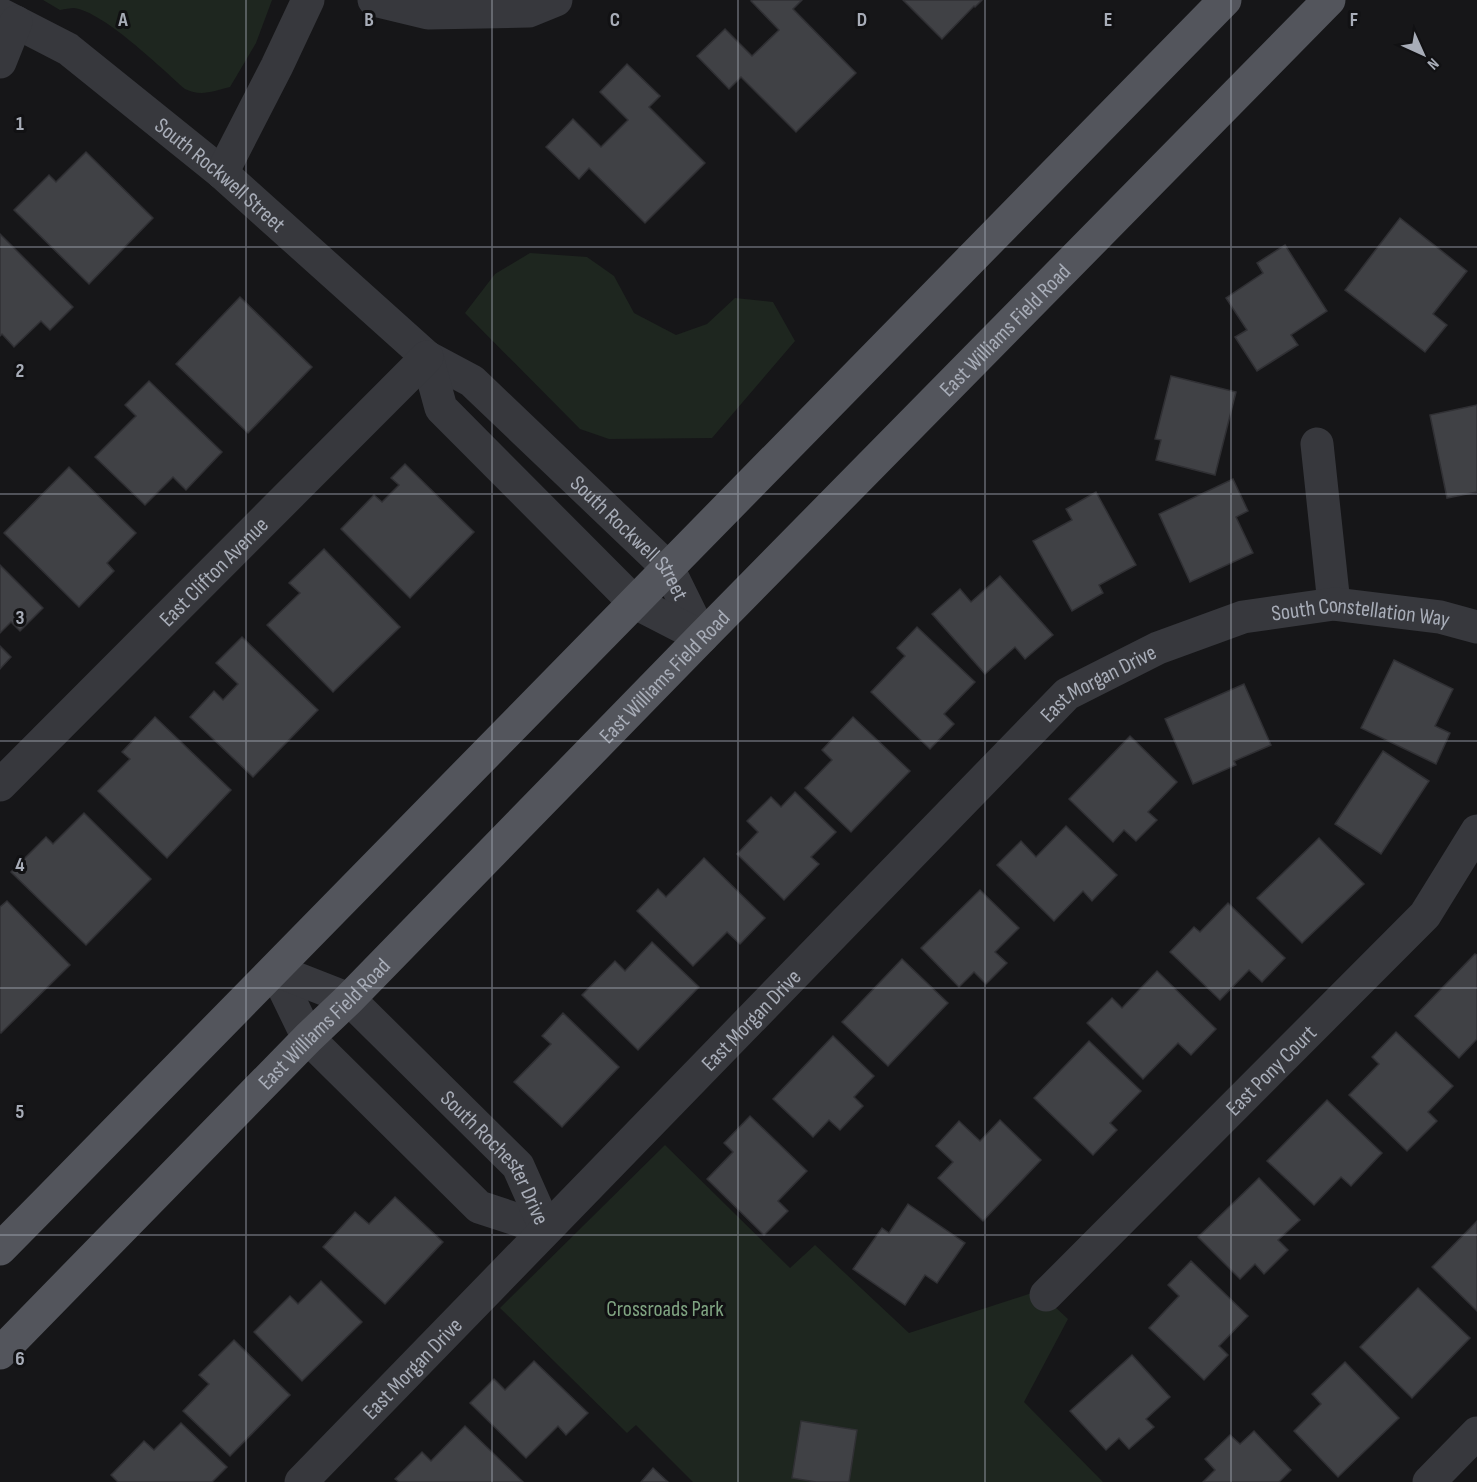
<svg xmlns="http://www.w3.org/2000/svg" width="1477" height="1482" viewBox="0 0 1477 1482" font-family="'Sofia Sans Condensed',sans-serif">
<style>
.green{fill:#1e261f}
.building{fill:#404145;stroke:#303034;stroke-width:1.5}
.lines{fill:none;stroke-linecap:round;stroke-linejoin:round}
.minor{stroke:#37383d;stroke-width:33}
.major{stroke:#53555c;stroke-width:33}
.grid{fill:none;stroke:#a8adb8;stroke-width:1.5;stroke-opacity:0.55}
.labels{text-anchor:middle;stroke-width:6;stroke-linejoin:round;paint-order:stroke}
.street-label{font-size:22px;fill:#a8adb8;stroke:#111113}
.park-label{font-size:22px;fill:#7fa381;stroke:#111113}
.grid-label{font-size:20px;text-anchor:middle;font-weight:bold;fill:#a8adb8;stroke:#111113;stroke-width:6;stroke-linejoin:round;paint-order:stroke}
</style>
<rect width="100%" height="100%" fill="#161618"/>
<g class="green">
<path d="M43,0H272L256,43L230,87C213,91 201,97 185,89C161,68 104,12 74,8C70,8 65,9 60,10Z"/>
<polygon points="530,253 587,257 614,276 634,313 676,335 707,324 735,298 773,302 795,341 712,438 609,439 580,429 465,313 495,274"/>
<polygon points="665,1145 790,1268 815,1245 909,1333 1038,1291 1068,1319 1024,1402 1103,1482 693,1482 636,1425 627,1433 500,1308"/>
</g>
<g class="building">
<polygon points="753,0 802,0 793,9 856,73 796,132 741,77 729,89 697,56 725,29 752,56 779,30 751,1"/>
<polygon points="903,0 982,0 975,7 974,6 942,39"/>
<polygon points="627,64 660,96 649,107 705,163 645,223 589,168 579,179 546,147 573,119 601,147 628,120 600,92"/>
<polygon points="86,152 153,218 89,284 14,210 49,175 56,182"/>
<polygon points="1400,218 1467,271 1433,314 1447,325 1425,352 1345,290"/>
<polygon points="0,234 73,307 50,330 41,321 14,347 2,334 0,336"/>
<polygon points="1285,245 1327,311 1291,335 1298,345 1257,371 1235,337 1247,330 1226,298 1263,273 1257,263"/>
<polygon points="240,297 312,367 248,433 176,364"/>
<polygon points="1171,376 1236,392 1215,475 1156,460 1161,440 1155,439"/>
<polygon points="149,381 222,452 186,490 173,477 145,505 95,457 136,416 125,405"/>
<polygon points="1477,405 1477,492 1447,498 1430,415"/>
<polygon points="405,464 474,532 410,598 341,529 374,495 382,502 399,485 391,478"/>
<polygon points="69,467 136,533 107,563 114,571 79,607 4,533"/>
<polygon points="1233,479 1248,511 1236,517 1253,553 1190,582 1159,514"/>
<polygon points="1096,492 1136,565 1099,585 1103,593 1072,611 1033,541 1072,520 1066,509"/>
<polygon points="324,549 400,627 333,692 267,625 300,593 289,583"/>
<polygon points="0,565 43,608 20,631 11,622 0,633"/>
<polygon points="1000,576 1053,635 1025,659 1015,647 985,674 932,614 960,589 971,602"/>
<polygon points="917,627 975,682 944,714 954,724 930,749 871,692 905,656 897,648"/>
<polygon points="242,637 318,710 253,777 190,717 214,691 223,700 238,684 216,663"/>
<polygon points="0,646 11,657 0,669"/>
<polygon points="1394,660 1453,689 1435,726 1450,733 1436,764 1361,728"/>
<polygon points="1244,684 1271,745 1234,761 1236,765 1193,784 1165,719"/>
<polygon points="155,717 231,790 167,858 98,791 130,759 122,752"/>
<polygon points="853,717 910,771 851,832 805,788 832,760 822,750"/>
<polygon points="1130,736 1177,782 1148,812 1157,820 1136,841 1124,830 1113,842 1069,799"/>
<polygon points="1383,751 1429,781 1381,854 1335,824"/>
<polygon points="795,792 836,832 811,857 819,864 784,900 737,854 758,832 747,821 771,797 781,807"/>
<polygon points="84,813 151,879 86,945 11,872 46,837 53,844"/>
<polygon points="1066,826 1117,875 1092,901 1083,891 1054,921 997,865 1021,841 1036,857"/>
<polygon points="1319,838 1364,884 1302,943 1257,898"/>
<polygon points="704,858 765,918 740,944 727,932 693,966 637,911 658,889 666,897"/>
<polygon points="980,890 1019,928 995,952 1007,963 986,984 974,972 959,987 921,948"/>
<polygon points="7,901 70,965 1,1033 0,1031 0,907"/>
<polygon points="1228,903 1285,958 1262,982 1249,970 1220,1000 1170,952 1194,927 1200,932"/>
<polygon points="652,942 699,987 638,1050 582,995 615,961 625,971"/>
<polygon points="1475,954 1477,955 1477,1039 1459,1058 1415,1016"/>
<polygon points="902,959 948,1003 888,1066 842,1022"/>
<polygon points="1157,971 1216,1029 1191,1055 1178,1043 1143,1079 1087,1023 1112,998 1122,1008"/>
<polygon points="563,1013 619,1067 562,1127 514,1082 551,1044 542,1036"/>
<polygon points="1396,1032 1453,1086 1428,1112 1437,1121 1407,1151 1349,1095 1379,1064 1372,1057"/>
<polygon points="833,1036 874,1076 854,1097 863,1106 840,1130 829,1120 813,1137 773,1099"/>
<polygon points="1089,1041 1141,1091 1110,1123 1117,1130 1093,1155 1034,1098"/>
<polygon points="1327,1100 1382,1153 1351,1186 1341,1177 1314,1205 1267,1161"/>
<polygon points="750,1116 807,1171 778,1201 788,1211 764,1235 707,1179 733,1152 724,1143"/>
<polygon points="1000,1120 1041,1160 983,1221 938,1178 953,1162 936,1146 959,1121 980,1141"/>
<polygon points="1259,1178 1300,1220 1278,1240 1288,1250 1264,1274 1255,1264 1240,1279 1198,1237"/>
<polygon points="395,1197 443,1242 385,1304 323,1247 355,1212 369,1224"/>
<polygon points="908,1204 965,1243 937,1283 925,1275 905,1305 853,1269 882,1228 889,1233"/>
<polygon points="1477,1221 1477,1311 1432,1267"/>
<polygon points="1191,1261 1248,1316 1219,1346 1228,1355 1204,1380 1149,1328 1179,1296 1168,1285"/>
<polygon points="321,1281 362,1322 302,1381 254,1332 290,1296 298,1304"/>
<polygon points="1418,1288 1470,1338 1412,1398 1360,1347"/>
<polygon points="234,1340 290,1395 230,1456 183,1411 209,1384 199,1375"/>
<polygon points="1132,1355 1170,1397 1146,1419 1154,1427 1129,1449 1119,1438 1106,1450 1070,1411"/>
<polygon points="534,1361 588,1413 566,1435 558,1426 526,1458 470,1403 494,1379 505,1390"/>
<polygon points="1345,1362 1399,1418 1338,1477 1294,1431 1321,1404 1312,1394"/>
<polygon points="801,1421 857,1430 849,1482 816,1482 792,1478"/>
<polygon points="181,1423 227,1467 212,1482 118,1482 111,1475 144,1441 154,1450"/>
<polygon points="465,1426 523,1482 399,1482 395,1479 422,1452 431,1461"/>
<polygon points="1254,1431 1291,1470 1279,1482 1203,1482 1215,1470 1205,1459 1230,1435 1240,1444"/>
<polygon points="653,1468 668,1482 641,1482"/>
</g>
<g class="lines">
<g class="minor">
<polyline points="374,0 428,13 529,11 556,0"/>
<path id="s1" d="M0,14L68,49L222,173L427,357L472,381L668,568L702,637"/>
<polyline points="0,62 16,22"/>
<polyline points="222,173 277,66 308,0"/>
<polyline points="427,357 441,408 634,602 702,637"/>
<polyline points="1317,444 1334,604"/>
<path id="s2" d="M0,785L427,357"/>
<polyline points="275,970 308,1038 479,1207 546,1229"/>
<path id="s3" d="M275,970L349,999L518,1166L546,1229"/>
<path id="s4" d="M1046,1295L1425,915L1477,831"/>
<path id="s5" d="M301,1482L1067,694L1158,648L1243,617L1334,604L1440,617L1477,627"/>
<polyline points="1429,1482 1477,1433"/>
</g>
<g class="major">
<path d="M0,1249C410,834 817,416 1225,0"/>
<path id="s6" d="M0,1353L308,1038L349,999L702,637L1329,0"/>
</g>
</g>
<path class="grid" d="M246,0V1482M492,0V1482M738,0V1482M985,0V1482M1231,0V1482M0,247H1477M0,494H1477M0,741H1477M0,988H1477M0,1235H1477"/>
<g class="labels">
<g class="street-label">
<text dy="8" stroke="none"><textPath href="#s1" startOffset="274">South Rockwell Street</textPath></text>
<text dy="8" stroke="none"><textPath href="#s6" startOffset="1434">East Williams Field Road</textPath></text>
<text dy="8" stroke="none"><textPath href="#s1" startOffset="824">South Rockwell Street</textPath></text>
<text dy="8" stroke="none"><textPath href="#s2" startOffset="302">East Clifton Avenue</textPath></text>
<text dy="8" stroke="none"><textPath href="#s5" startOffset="1410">South Constellation Way</textPath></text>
<text dy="8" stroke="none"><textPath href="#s6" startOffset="948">East Williams Field Road</textPath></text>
<text dy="8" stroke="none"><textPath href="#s5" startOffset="1131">East Morgan Drive</textPath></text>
<text dy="8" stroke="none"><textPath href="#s5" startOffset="645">East Morgan Drive</textPath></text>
<text dy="8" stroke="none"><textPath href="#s6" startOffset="462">East Williams Field Road</textPath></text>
<text dy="8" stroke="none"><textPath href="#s4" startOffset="318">East Pony Court</textPath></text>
<text dy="8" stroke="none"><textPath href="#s3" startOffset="297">South Rochester Drive</textPath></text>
<text dy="8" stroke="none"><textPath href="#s5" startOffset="159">East Morgan Drive</textPath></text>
</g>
<g class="park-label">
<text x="665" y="1316">Crossroads Park</text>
</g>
</g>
<g class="grid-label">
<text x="123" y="26">A</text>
<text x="369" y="26">B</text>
<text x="615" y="26">C</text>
<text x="862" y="26">D</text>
<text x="1108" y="26">E</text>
<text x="1354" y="26">F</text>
<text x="20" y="130">1</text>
<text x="20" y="377">2</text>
<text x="20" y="624">3</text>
<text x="20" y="871">4</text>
<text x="20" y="1118">5</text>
<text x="20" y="1365">6</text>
</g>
<g transform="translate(1423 54) rotate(135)" stroke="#111113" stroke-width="4.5" paint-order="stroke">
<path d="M0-4.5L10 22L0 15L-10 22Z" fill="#a8adb8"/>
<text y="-9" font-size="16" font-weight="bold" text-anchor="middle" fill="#a8adb8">N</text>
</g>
</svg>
